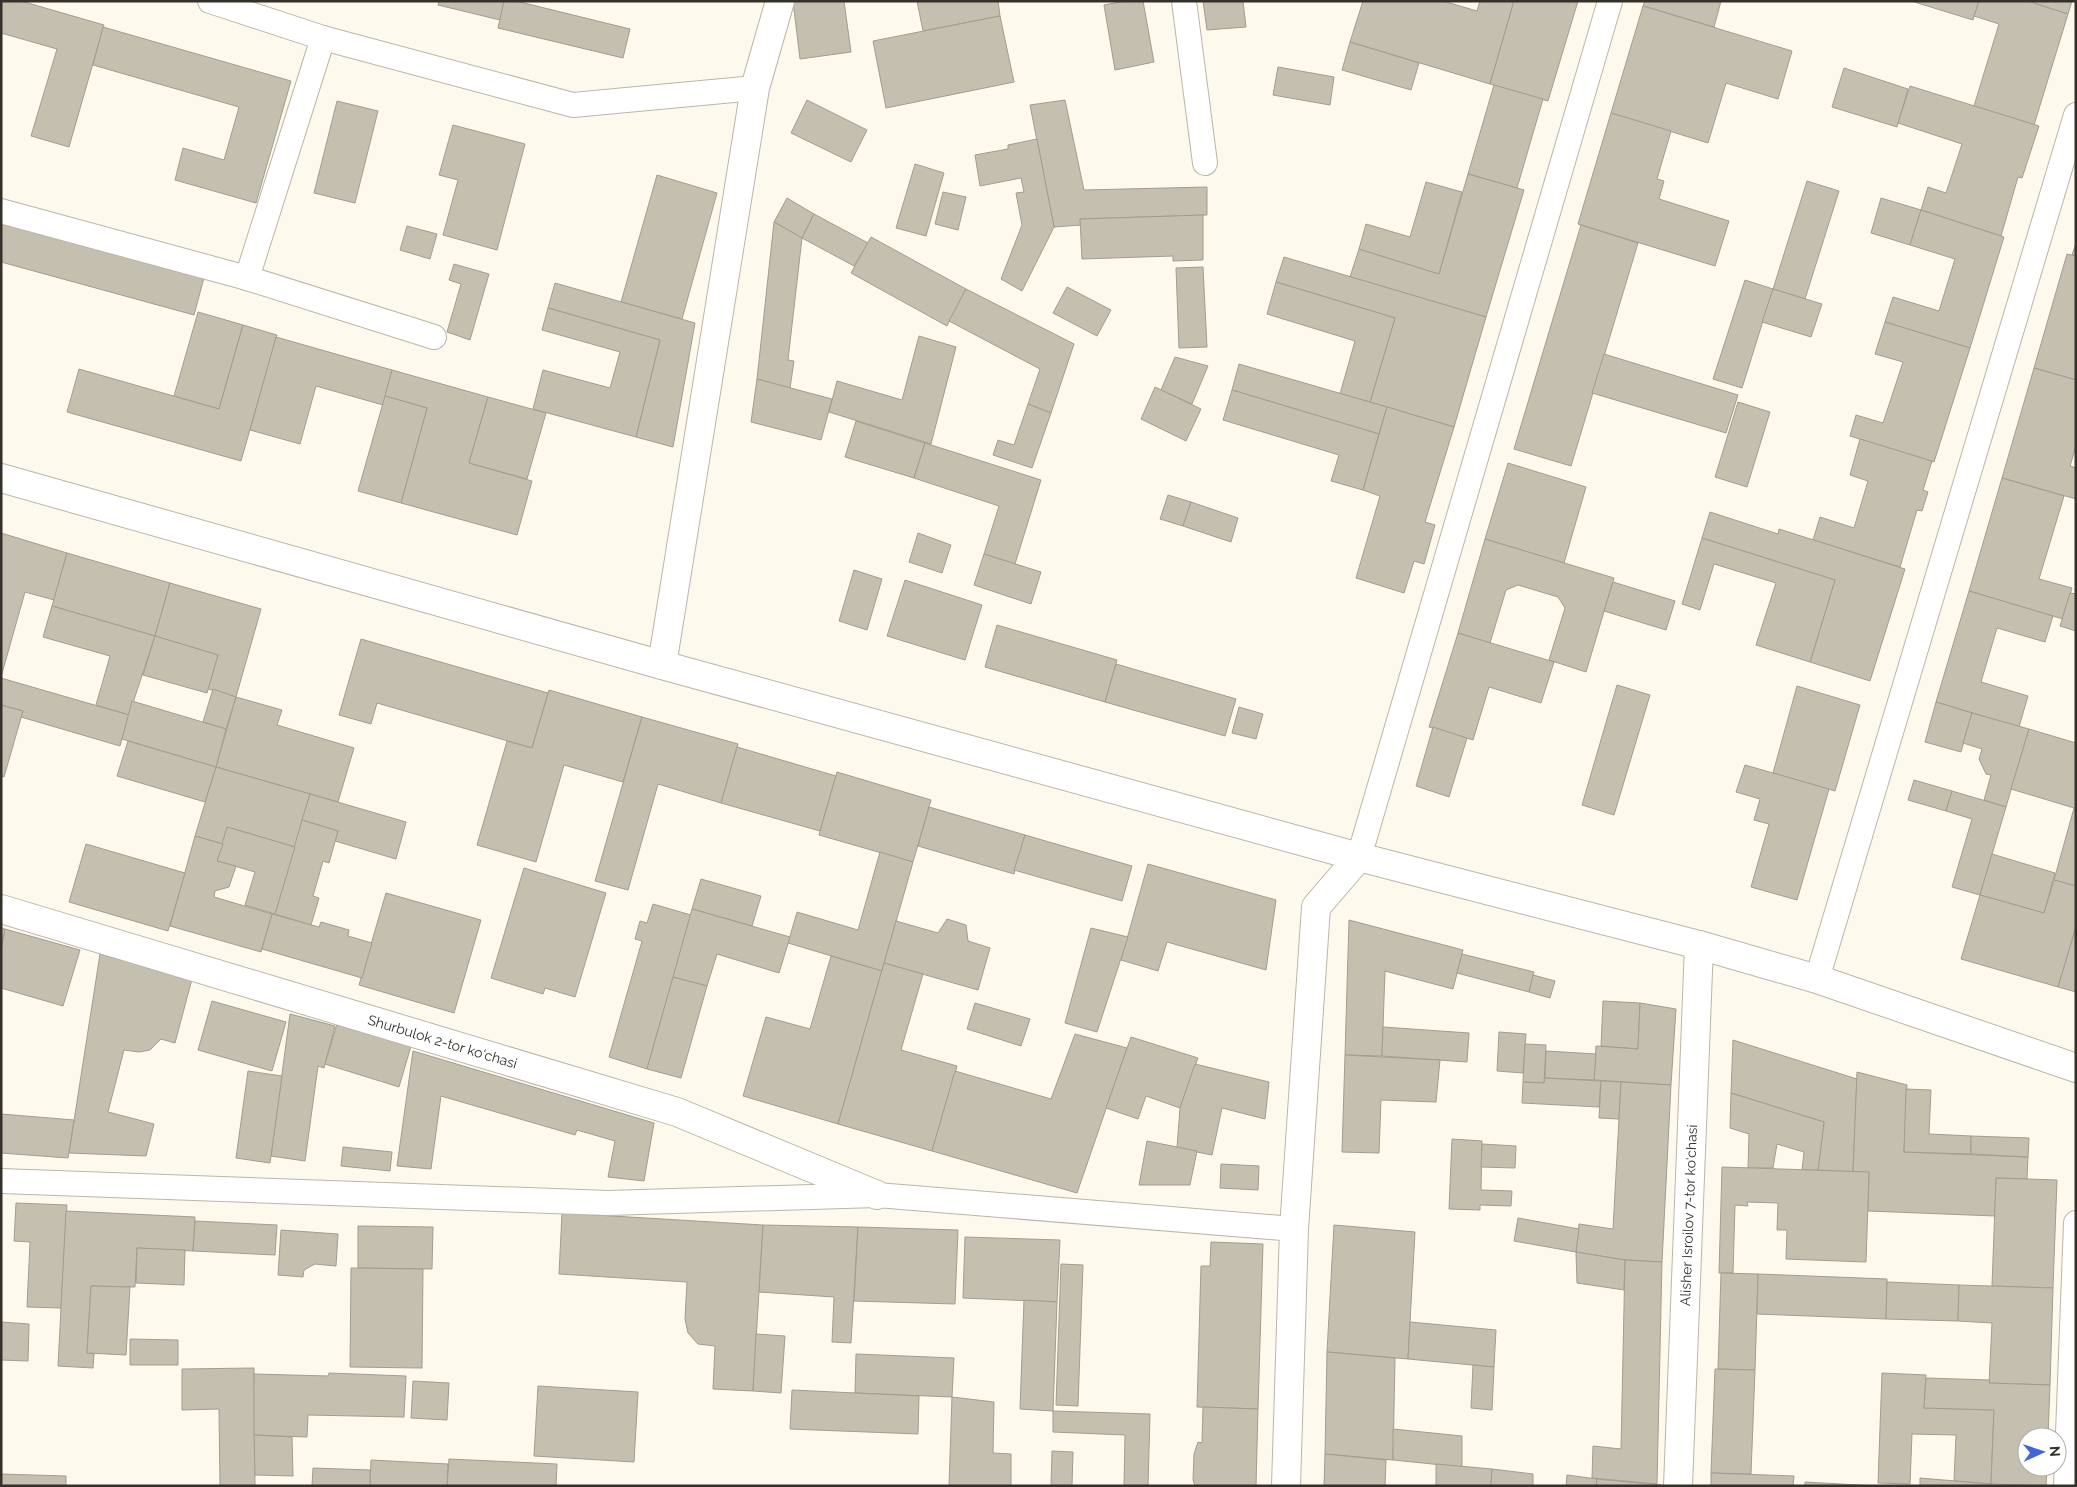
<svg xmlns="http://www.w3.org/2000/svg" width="2077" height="1487" viewBox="0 0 2077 1487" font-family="Raleway,sans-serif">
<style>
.building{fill:#c5bfb0;stroke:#a39d8f}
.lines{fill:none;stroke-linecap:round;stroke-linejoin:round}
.lane-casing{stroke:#bcb6a7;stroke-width:26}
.street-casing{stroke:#bcb6a7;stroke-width:30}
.lane{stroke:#fff;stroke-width:24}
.street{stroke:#fff;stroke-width:28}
.labels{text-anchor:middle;stroke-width:5;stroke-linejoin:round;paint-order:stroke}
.street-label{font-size:14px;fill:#34312b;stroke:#fff}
</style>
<rect width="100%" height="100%" fill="#fef9ed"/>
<g class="building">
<polygon points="1,1 21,1 104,25 69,147 31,136 57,49 1,33"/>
<polygon points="439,1 504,1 500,20 438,5"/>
<polygon points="504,1 516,1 630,29 623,58 498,28"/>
<polygon points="793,1 844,1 851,52 800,59"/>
<polygon points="917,1 998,1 1000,16 923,31"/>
<polygon points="1125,1 1143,1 1154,62 1115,70 1104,5"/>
<polygon points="1203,1 1243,1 1246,27 1207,30"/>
<polygon points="1363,1 1443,1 1477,11 1480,1 1514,1 1490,84 1350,42"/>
<polygon points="1514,1 1578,1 1548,101 1490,84"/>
<polygon points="1645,1 1721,1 1714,27 1643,6"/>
<polygon points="1911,1 1979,1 1973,20"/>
<polygon points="1979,1 2028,1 2068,14 2034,125 1974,106 1999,24 1974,16"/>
<polygon points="2028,1 2072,1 2068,14"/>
<polygon points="1643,6 1792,51 1778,99 1726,83 1708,143 1611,113"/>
<polygon points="1000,16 1014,82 886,108 873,41"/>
<polygon points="103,27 291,81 256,203 175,180 183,148 224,160 239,107 93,65"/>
<polygon points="1350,42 1419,63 1411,90 1342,70"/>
<polygon points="1278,67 1334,77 1330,105 1273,95"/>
<polygon points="1844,68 1908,89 1897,127 1832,107"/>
<polygon points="1494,85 1543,99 1517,188 1468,174"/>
<polygon points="1910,86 2039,126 2022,178 2018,177 2001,236 1921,210 1928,187 1946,193 1962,144 1898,123"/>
<polygon points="807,100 867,130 851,162 791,133"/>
<polygon points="1065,100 1084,190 1207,187 1207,215 1080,219 1081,225 1054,227 1030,105"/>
<polygon points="337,101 378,111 355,203 314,193"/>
<polygon points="1611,113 1671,131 1657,179 1664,181 1659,199 1729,221 1715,266 1578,224"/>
<polygon points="453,125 525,144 497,250 443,235 458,180 439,175"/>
<polygon points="1037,139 1054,227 1022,291 1001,279 1022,225 1016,193 1024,192 1021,178 980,186 975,155 1008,149 1008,145"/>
<polygon points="915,164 944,173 926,236 896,228"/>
<polygon points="1468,174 1524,190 1486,317 1350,277 1359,249 1439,274"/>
<polygon points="657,175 717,193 682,319 621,302"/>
<polygon points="1807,181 1839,191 1805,299 1773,289"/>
<polygon points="1426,182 1462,192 1439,274 1359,249 1366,224 1410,237"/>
<polygon points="943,192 966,197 958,230 935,224"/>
<polygon points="787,198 814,214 802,238 774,222"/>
<polygon points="1881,198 1921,210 1910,245 1871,233"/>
<polygon points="1921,210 2004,237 1970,348 1885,322 1893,297 1939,311 1955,259 1910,245"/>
<polygon points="814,214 868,243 854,266 802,238"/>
<polygon points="1203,215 1203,260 1173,261 1173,256 1082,259 1080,219"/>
<polygon points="1,217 205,274 194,315 1,262"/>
<polygon points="774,222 802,238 788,360 794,361 790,388 757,379"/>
<polygon points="1581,225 1638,243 1571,466 1514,449"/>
<polygon points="407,226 437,234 430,259 400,250"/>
<polygon points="871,237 966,289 947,326 851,273"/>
<polygon points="2076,243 2076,256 2072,255"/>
<polygon points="2067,254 2076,256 2076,380 2034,368"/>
<polygon points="1284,257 1486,317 1454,427 1370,402 1395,318 1276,282"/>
<polygon points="454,264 489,274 470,340 447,332 461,284 449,280"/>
<polygon points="1203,267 1207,347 1179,348 1176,268"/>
<polygon points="1745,280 1773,289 1742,388 1713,379"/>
<polygon points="1276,282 1395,318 1370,402 1340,394 1355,341 1267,314"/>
<polygon points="555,283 695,323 673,447 636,437 660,340 548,308"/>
<polygon points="1067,287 1111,310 1097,336 1053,313"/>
<polygon points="966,289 1074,344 1051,413 1028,404 1040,369 949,321"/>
<polygon points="1773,289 1822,304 1811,337 1762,322"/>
<polygon points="548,308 660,340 636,437 533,409 543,370 610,388 620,352 542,330"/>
<polygon points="198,312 243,325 219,409 174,396"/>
<polygon points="1885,322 1970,348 1934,462 1850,436 1856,415 1883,423 1903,362 1875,354"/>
<polygon points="243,325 277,335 241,461 67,412 79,369 219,409"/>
<polygon points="919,336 956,347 931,444 829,412 837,381 902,400"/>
<polygon points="276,337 392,370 383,405 316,386 300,444 250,430"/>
<polygon points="1604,354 1738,395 1726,433 1592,393"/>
<polygon points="1175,357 1208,366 1192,404 1161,390"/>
<polygon points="1239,364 1387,407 1379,434 1232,390"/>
<polygon points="2034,368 2076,380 2076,446 2070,466 2076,468 2076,499 2002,478"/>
<polygon points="392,370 488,397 469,463 532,481 517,535 401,503 427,408 385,396"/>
<polygon points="757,379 832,399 821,440 751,422"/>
<polygon points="1155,387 1201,409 1186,441 1141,419"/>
<polygon points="1232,390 1379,434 1363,490 1331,481 1339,455 1223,420"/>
<polygon points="385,396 427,408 401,503 358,491"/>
<polygon points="488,397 546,413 527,479 469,463"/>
<polygon points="1738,402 1770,412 1747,487 1715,477"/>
<polygon points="1028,404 1051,413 1032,468 993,455 998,440 1014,445"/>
<polygon points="1387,407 1454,427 1425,522 1435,525 1424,564 1414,561 1404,593 1356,578 1380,496 1363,490"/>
<polygon points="856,421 925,443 914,478 845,457"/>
<polygon points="1860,439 1932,461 1923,490 1928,492 1922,511 1917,510 1900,567 1813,540 1820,517 1854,528 1868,481 1850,475"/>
<polygon points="925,443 1041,480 1015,564 984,554 999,506 914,478"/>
<polygon points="1508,463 1586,487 1564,563 1485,539"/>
<polygon points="2002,478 2064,496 2039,579 2072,588 2063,619 1969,591"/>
<polygon points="1168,495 1191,502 1183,526 1160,519"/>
<polygon points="1191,502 1238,518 1231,542 1183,526"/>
<polygon points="1710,512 1778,534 1779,529 1905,569 1870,681 1810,662 1835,580 1702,538"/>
<polygon points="1,533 67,553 54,600 25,592 1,677"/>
<polygon points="918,533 951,545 942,573 909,562"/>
<polygon points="1702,538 1835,580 1810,662 1756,645 1776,583 1714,564 1700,610 1682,604"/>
<polygon points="1485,539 1614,578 1586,672 1549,660 1565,608 1558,597 1518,585 1506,590 1490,643 1458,633"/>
<polygon points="67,553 170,583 155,636 52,606"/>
<polygon points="984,554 1041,572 1031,604 974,585"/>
<polygon points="854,570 882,579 867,630 839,621"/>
<polygon points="905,580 982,605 965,660 887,636"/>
<polygon points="1613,582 1675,601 1666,630 1604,611"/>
<polygon points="170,583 261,609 236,697 208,689 218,655 155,636"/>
<polygon points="1969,591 2053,616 2045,642 1997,628 1981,682 2028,696 2019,727 1936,702"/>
<polygon points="2070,593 2076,594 2076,631 2060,626"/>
<polygon points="52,606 155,636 129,715 96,705 110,656 43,637"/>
<polygon points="997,625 1117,660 1105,702 985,667"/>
<polygon points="1458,633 1554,662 1541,703 1489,687 1473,740 1429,727"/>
<polygon points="155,636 218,655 207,693 143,675"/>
<polygon points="361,639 548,693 532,748 377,703 371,724 339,715"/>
<polygon points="1116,664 1236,699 1225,736 1105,702"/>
<polygon points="1,678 129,715 120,746 21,717 23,711 1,705"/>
<polygon points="1617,685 1650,695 1614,815 1582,805"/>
<polygon points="1797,686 1860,705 1835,791 1773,773"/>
<polygon points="213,689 236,697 226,729 203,722"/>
<polygon points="549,690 642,717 623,782 564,765 536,862 477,845 507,741 532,748"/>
<polygon points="236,697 282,710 277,725 354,748 338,802 216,767"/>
<polygon points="132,701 226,729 216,767 122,739"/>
<polygon points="1936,702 1972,713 1961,752 1925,742"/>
<polygon points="1,705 23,711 4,777 1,776"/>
<polygon points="1239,707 1263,714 1256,739 1232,733"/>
<polygon points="1972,713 2029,729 2006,807 1984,800 1991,775 1986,774 1979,759 1982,749 1963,743"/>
<polygon points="642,717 738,744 721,803 658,784 628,890 595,881"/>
<polygon points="1433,727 1467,738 1449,797 1416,786"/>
<polygon points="2029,729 2076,743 2076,886 2054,880 2074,808 2011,789"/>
<polygon points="128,741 216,767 205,802 117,776"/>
<polygon points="737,747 836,776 820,831 721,803"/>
<polygon points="1745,765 1829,789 1797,900 1751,887 1769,824 1754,820 1760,799 1736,792"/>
<polygon points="216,767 310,794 295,847 227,827 223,844 195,836"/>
<polygon points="837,772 931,800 913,862 819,835"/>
<polygon points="1914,780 1952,791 1946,811 1908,800"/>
<polygon points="1952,791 2006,807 1980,895 1952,887 1972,819 1946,811"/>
<polygon points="310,794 406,822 396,859 335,841 338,831 302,820"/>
<polygon points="929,807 1025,835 1014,874 918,846"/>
<polygon points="302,820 338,831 329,863 323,861 313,896 319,898 311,925 275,914"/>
<polygon points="227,827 295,847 275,914 245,905 255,872 217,861"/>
<polygon points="1025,835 1132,866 1122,901 1014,870"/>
<polygon points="195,836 223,844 217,861 236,866 229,887 215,891 214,897 272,914 261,952 170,926"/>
<polygon points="86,844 185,873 168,931 69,902"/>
<polygon points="880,852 913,862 882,971 788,943 797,912 858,930"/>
<polygon points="1992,854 2055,873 2044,913 1980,895"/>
<polygon points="1148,864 1276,900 1266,970 1167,942 1158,971 1121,960"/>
<polygon points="524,868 606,893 575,997 545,988 543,994 491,978"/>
<polygon points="701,879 761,896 752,926 692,909"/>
<polygon points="2054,880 2076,886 2076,927 2058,987 1961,959 1980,895 2044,913"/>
<polygon points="386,893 481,920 454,1013 359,985"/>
<polygon points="653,904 691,915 647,1069 609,1057 642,941 635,939 640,921 647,923"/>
<polygon points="692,909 790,937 779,973 717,954 707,986 673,977"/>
<polygon points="272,914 319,927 321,922 349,930 348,936 372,943 362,978 262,949"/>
<polygon points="947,919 966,925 968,941 990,948 978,990 884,963 896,921 938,933"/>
<polygon points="1349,920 1463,950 1453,989 1385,971 1382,1056 1345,1055"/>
<polygon points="2076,927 2076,992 2058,987"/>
<polygon points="1,928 5,929 1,951"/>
<polygon points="1091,928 1128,937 1097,1032 1065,1023"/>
<polygon points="5,929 80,950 63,1006 1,988 1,951"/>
<polygon points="100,954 192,979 175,1043 161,1039 150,1050 139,1052 124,1050 108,1112 154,1124 146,1156 69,1153"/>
<polygon points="1462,954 1534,972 1529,992 1457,973"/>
<polygon points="831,956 882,971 838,1124 743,1096 766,1017 810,1029"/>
<polygon points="884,963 923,974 901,1050 957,1066 932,1151 838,1124"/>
<polygon points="1533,975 1555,981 1550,998 1529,992"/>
<polygon points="673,977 707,986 681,1078 647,1069"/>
<polygon points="212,1001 286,1022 272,1071 198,1050"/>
<polygon points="1603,1001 1640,1003 1638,1049 1601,1046"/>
<polygon points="975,1003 1030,1019 1021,1046 967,1029"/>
<polygon points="1640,1003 1676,1009 1671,1085 1594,1080 1596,1046 1638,1049"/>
<polygon points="290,1014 335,1026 324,1068 318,1066 305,1161 271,1156"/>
<polygon points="337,1024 411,1046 399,1087 325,1064"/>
<polygon points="1383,1027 1469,1033 1467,1062 1382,1056"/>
<polygon points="1499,1032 1526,1034 1523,1073 1497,1071"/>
<polygon points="1075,1034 1127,1048 1077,1193 932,1151 955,1071 1051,1099"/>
<polygon points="1131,1037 1198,1058 1180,1108 1146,1096 1138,1119 1106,1108"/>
<polygon points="1733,1040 1857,1079 1853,1172 1818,1170 1824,1122 1731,1093"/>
<polygon points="1525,1044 1546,1045 1544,1083 1523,1082"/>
<polygon points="413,1051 654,1123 644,1181 608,1177 615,1141 577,1130 575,1135 441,1096 431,1169 397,1166"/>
<polygon points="1546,1051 1596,1054 1594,1080 1545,1078"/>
<polygon points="1345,1055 1440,1060 1436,1102 1381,1100 1379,1153 1342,1152"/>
<polygon points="1195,1064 1269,1082 1265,1119 1222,1108 1212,1155 1177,1148 1180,1108"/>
<polygon points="248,1071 282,1076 270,1163 236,1158"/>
<polygon points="1857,1072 1907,1085 1904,1152 2028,1157 2027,1179 1996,1178 1995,1216 1868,1211 1869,1172 1853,1172"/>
<polygon points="1545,1078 1601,1081 1599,1107 1522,1103 1523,1082 1544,1083"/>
<polygon points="1601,1081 1621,1082 1619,1119 1599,1118"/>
<polygon points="1621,1082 1671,1085 1662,1262 1625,1260 1576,1252 1579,1224 1613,1229"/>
<polygon points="1906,1089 1931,1090 1929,1134 1971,1136 1971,1154 1904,1152"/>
<polygon points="1731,1093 1824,1122 1818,1170 1802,1170 1804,1152 1777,1144 1773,1168 1748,1168 1749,1134 1730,1128"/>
<polygon points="1,1114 74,1120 68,1158 1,1153"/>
<polygon points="1971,1136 2029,1138 2028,1157 1971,1154"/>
<polygon points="1452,1139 1482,1141 1481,1190 1512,1191 1511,1206 1480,1205 1480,1210 1449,1209"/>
<polygon points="1147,1141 1197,1151 1190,1185 1139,1185"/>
<polygon points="1482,1144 1516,1146 1515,1168 1481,1167"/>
<polygon points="343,1147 392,1152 390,1171 341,1166"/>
<polygon points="1221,1164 1259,1166 1258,1190 1220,1188"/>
<polygon points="1722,1167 1869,1172 1866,1262 1786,1259 1787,1230 1777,1230 1778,1203 1747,1202 1748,1206 1735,1205 1733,1273 1719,1273"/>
<polygon points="1996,1178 2057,1180 2053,1288 1992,1286"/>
<polygon points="16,1203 67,1205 61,1308 27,1307 30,1242 14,1241"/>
<polygon points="66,1211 195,1217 193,1251 137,1248 135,1287 91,1286 87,1353 94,1354 93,1368 58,1366"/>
<polygon points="562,1213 763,1225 753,1391 713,1389 715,1346 698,1344 688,1333 685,1319 687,1282 559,1274"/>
<polygon points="1518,1218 1579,1229 1576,1252 1514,1241"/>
<polygon points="195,1221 277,1225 275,1255 193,1251"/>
<polygon points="763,1225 858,1227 851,1343 832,1342 834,1297 759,1292"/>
<polygon points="1334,1225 1415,1232 1408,1359 1327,1352"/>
<polygon points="358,1226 433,1227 432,1269 358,1268"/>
<polygon points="858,1227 958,1230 955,1304 854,1301"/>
<polygon points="281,1230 338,1234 336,1266 315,1264 304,1270 303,1277 278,1275"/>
<polygon points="965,1237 1060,1240 1057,1302 963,1298"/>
<polygon points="1211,1242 1263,1244 1258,1409 1197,1407 1201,1266 1210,1266"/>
<polygon points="137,1248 185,1250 184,1285 136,1283"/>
<polygon points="1576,1252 1625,1260 1624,1290 1577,1283"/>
<polygon points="1625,1260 1662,1262 1657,1484 1592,1478 1593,1446 1621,1449"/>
<polygon points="1061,1264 1083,1265 1078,1406 1056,1405"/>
<polygon points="351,1268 423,1269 422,1368 350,1367"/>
<polygon points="1721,1273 1758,1274 1755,1370 1718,1369"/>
<polygon points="1758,1274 1887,1279 1886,1319 1757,1314"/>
<polygon points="1887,1282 1959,1285 1958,1321 1886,1319"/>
<polygon points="1959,1285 2053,1288 2050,1385 1989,1383 1992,1323 1958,1321"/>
<polygon points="91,1286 130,1287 126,1355 87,1353"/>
<polygon points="1024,1300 1057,1302 1053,1411 1020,1409"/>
<polygon points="1,1322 29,1324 28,1361 1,1360"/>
<polygon points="1410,1322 1496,1330 1494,1367 1408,1359"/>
<polygon points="756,1334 785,1336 781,1393 753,1391"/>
<polygon points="130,1339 178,1340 178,1365 130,1365"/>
<polygon points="1327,1352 1395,1358 1393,1460 1325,1454"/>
<polygon points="856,1354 954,1358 952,1397 855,1393"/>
<polygon points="1473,1365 1494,1367 1492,1410 1471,1408"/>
<polygon points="254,1368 255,1486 220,1486 219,1409 182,1410 182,1369"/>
<polygon points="1715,1369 1755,1370 1751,1474 1711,1473"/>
<polygon points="329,1373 406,1376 404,1417 308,1415 307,1437 254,1435 254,1374 328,1376"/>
<polygon points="1882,1373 1926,1375 1924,1408 1994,1410 1991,1484 1954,1481 1956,1435 1912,1434 1910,1484 1878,1483"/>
<polygon points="1926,1378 1990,1380 1989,1383 2050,1385 2048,1437 2027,1437 2027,1467 2047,1467 2046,1486 1991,1484 1994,1410 1924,1408"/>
<polygon points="413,1381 449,1383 447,1420 411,1418"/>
<polygon points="538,1386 638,1392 634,1462 534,1456"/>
<polygon points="792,1390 919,1396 918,1434 790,1429"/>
<polygon points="952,1397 994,1402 993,1453 1011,1454 1011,1486 949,1486"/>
<polygon points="1203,1407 1258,1409 1256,1486 1195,1486 1193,1480 1194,1454 1198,1442 1202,1443"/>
<polygon points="1053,1411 1150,1414 1148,1486 1124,1486 1125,1435 1053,1432"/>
<polygon points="1393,1429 1462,1436 1462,1467 1393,1460"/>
<polygon points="254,1435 292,1437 293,1476 255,1475"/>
<polygon points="1052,1451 1073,1452 1072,1486 1051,1486"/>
<polygon points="1325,1454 1386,1460 1385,1486 1324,1486"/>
<polygon points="449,1459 557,1464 556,1486 447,1486"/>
<polygon points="371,1460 448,1464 447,1486 370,1486"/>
<polygon points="1436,1464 1492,1469 1491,1486 1436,1486"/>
<polygon points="313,1468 370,1470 370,1486 312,1486"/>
<polygon points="1492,1469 1533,1474 1533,1486 1491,1486"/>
<polygon points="1711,1473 1794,1476 1793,1486 1711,1486"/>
<polygon points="1,1474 66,1476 66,1486 1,1486"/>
<polygon points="1567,1475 1597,1479 1596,1486 1566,1486"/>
<polygon points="1920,1478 1991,1484 1991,1486 1920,1486"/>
<polygon points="1597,1479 1661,1485 1661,1486 1596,1486"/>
<polygon points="1805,1482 1877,1486 1805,1486"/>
</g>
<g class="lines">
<defs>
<g id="lane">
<polyline points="210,1 323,38 573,105 755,88"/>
<polyline points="1184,1 1205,163"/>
<polyline points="1,211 247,278 434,337"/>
<polyline points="247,278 323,38"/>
<polyline points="1359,857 1610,1"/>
<polyline points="1817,979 2076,115"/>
<polyline points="1,1181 608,1203 877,1195 1294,1229"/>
<polyline points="2066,1486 2076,1223"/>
</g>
<g id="street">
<polyline points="1,478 662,665 1359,857 1699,945 1817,979 2076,1068"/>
<polyline points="662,665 755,88 780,1"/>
<path id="s1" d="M1,909L677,1112L877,1195"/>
<polyline points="1286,1486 1294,1229 1316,907 1359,857"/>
<path id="s2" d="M1678,1486L1699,945"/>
</g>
</defs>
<use href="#lane" class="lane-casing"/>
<use href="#street" class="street-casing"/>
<use href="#lane" class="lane"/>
<use href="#street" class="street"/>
</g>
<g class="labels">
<g class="street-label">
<text dy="5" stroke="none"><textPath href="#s1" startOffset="461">Shurbulok 2-tor ko‘chasi</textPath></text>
<text dy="5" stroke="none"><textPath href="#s2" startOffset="271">Alisher Isroilov 7-tor ko‘chasi</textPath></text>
</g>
</g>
<rect width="2077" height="1487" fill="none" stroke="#34312b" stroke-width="5"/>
<g transform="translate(2042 1452) rotate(87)"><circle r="24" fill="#ffffff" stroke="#aeadaa"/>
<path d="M0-4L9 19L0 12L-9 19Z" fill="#4365d7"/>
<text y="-8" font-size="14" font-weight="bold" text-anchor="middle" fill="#34312b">N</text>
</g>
</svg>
